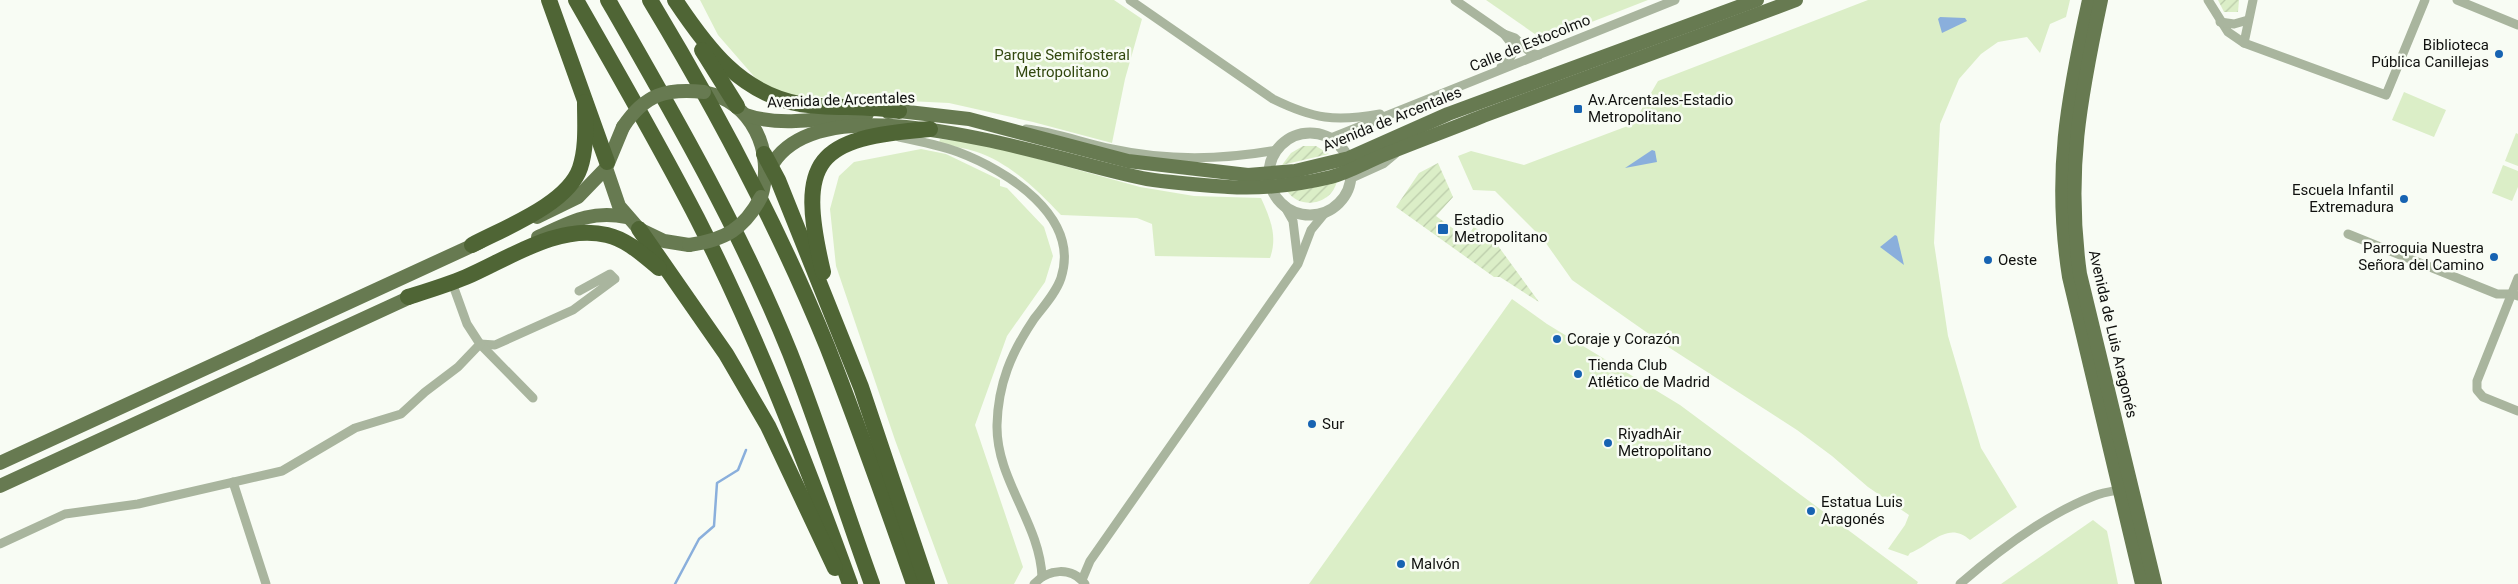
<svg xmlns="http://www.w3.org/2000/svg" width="2518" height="584" viewBox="0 0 2518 584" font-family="Roboto,sans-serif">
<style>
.park{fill:#dbeec7}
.garden{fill:url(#garden-furrows)}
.water{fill:#8aafdc}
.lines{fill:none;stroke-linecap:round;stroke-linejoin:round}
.stream{stroke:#8aafdc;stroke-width:2.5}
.minor{stroke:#a9b59e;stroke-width:9}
.tertiary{stroke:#a9b59e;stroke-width:11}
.primary{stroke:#677a51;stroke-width:14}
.motorway{stroke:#4f6535;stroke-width:16}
.primary-bridge{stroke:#677a51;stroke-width:14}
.poi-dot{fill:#1763b2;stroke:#f8fcf4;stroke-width:2}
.labels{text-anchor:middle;stroke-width:5;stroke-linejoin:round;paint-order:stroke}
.street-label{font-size:15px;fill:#10110f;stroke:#f8fcf4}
.poi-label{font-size:15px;fill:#10110f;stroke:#f8fcf4;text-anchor:start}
.park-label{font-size:15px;fill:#32480f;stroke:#f8fcf4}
</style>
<defs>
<pattern id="garden-furrows" width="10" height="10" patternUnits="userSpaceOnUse" patternTransform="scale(1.25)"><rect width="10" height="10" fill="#dbeec7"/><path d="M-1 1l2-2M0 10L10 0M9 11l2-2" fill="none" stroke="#bbcbaa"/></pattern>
</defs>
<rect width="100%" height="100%" fill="#f8fcf4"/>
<g class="park">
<polygon points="700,0 1114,0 1142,19 1125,79 1112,143 1033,122 949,103 786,95 758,81 718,35"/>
<polygon points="1486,0 1648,0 1548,39 1542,39"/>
<path d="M1868,0H2070L2066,17L2050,24L2040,53L2027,37L1998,42L1981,54L1959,79L1940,124L1934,243L1948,336L1981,448L2017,507L1970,540C1948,520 1931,545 1910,553L1908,556L1888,549L1905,525L1909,515L1868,487L1832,456L1797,430L1659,341L1572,280L1543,239L1495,191L1473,190L1458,156L1471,151L1524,165L1633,124L1658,81Z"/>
<polygon points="2404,92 2446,110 2434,137 2392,120"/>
<polygon points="2516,133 2518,134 2518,166 2505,161"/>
<path d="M940,139L984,144L1140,187L1194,196L1261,198C1270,218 1278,236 1270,258L1155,256L1152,224L1137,218L1061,215C1038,191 1010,163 977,152C965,148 951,146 939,143Z"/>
<polygon points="921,149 946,154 1000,180 1000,186 1007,188 1044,227 1053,256 1045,282 1007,336 975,425 1023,567 1014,584 948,584 895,440 836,266 830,209 839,176 854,162"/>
<polygon points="2503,165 2518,171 2518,187 2512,201 2492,193"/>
<polygon points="1512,299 1547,324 1680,405 1918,582 1917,584 1309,584"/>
<polygon points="2093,520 2107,531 2118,584 2001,584"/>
</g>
<g class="garden">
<polygon points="2218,0 2239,0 2238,12 2224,12"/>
<polygon points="1303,146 1316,146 1329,154 1282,165 1291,153"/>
<polygon points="1438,163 1453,197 1436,216 1466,238 1474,227 1493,239 1539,302 1500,277 1494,277 1396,207 1419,173"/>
<path d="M1337,181C1332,204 1301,211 1287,191Z"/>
</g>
<g class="water">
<polygon points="1940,17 1965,18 1967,21 1942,33 1938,19"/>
<polygon points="1652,150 1655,151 1657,162 1625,168"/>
<polygon points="1895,235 1897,236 1904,265 1880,247"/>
</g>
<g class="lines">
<polyline class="stream" points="675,584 699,539 714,526 717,483 738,470 746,450"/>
<g class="minor">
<path d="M1130,0L1273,99C1314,119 1335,122 1380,114"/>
<polyline points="1455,0 1504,34 1515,38 1531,53 1539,55"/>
<polyline points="2208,0 2228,32 2244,43 2386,95 2425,0"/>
<polyline points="2457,0 2518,25"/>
<polyline points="2220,22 2234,24 2248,20"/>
<polyline points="2244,43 2253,0"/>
<polyline points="1501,67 1507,63 1513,53 1511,43 1504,34"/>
<path d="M1026,129C1055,132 1083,143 1112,149C1167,161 1222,160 1277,150"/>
<path d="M899,137C919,141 939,145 958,152C1006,170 1081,216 1061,278C1056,293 1043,307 1034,319C1011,353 998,384 997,425C996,480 1040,523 1042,577"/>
<polyline points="1331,138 1675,0"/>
<polyline points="1352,178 1383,164 1395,154"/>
<polyline points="1285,207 1293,221 1298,262"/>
<polyline points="2348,234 2497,294 2512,294 2518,296"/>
<polyline points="2518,278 2477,381 2477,390 2483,397 2518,411"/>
<polyline points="480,344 495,345 573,310 615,279 610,274 579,291"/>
<polyline points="480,344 533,398"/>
<polyline points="233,482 266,584"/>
<polyline points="0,544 65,514 138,504 282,471 355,428 401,414 425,392 458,367 480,344 467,324 454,288"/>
<polyline points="1082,580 1090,561 1298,264 1311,230 1325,213"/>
<path d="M1034,584C1048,569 1071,566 1085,584"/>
<path d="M1960,584C1999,550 2045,515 2094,496C2104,492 2114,491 2124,489"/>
</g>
<circle class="tertiary" cx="1310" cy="174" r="41"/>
<g class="primary">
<path d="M2089,0C2067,100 2053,175 2069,277L2142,584"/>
<path d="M2101,0C2080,99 2066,172 2080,274L2155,584"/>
<path d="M704,92C752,102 775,151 761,197"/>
<polyline points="888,112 899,111 969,119 1128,161 1248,175 1295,171 1349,158 1448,114 1757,0"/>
<path d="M746,115C783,128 829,117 867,114"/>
<polyline points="623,127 606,168 619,206 639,229 664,241 689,245"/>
<path d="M767,175C809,68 1066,165 1147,179C1173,183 1201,185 1228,187C1262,189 1298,185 1331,177C1350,172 1368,161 1386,154C1418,141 1451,129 1483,116C1587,77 1691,38 1796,0"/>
<polyline points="537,217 578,197 606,168"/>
<path d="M538,237C571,222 590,210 627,217"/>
<polyline points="0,463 480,242"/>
<polyline points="0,486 417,294"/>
</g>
<g class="motorway">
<polyline points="549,0 607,162"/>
<path d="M576,0C617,72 659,144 697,218C757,336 805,460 850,584"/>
<path d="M608,0C674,115 740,229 790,353C820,429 844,507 872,584"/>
<path d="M650,0C717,111 778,226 827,346C858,425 886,504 914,584"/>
<path d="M675,0C707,48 740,93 800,104C833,109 867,105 899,111"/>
<polyline points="702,50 737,106"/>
<polyline points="764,154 778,180 861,387 927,584"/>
<polyline points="639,229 726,354 768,426 835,568"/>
<path d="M472,245C504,228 568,204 580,168C587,147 585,124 585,102"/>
<path d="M823,272C796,158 816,138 930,129"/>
<path d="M408,297C427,291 447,285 466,277C508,259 559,223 607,235C628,240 643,255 659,268"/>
</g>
<g class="primary-bridge">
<path d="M623,127C645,94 666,88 704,92"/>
<path d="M689,245C725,240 744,229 761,197"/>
</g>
</g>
<g class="poi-dot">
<circle cx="2499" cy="54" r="5"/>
<rect x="1573" y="104" width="10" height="10" rx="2.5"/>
<circle cx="2404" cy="199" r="5"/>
<rect x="1437" y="223" width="12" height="12" rx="2.5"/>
<circle cx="2494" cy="257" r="5"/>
<circle cx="1988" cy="260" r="5"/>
<circle cx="1557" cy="339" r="5"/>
<circle cx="1578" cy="374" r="5"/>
<circle cx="1312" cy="424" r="5"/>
<circle cx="1608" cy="443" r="5"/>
<circle cx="1811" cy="511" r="5"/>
<circle cx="1401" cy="564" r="5"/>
</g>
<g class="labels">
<g class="street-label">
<text transform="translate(1530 43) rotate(-22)" y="5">Calle de Estocolmo</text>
<text transform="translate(841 100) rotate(-2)" y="5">Avenida de Arcentales</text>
<text transform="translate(1392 119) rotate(-22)" y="5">Avenida de Arcentales</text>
<text transform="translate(2113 334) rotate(77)" y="5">Avenida de Luis Aragonés</text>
</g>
<g class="poi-label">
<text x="2489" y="50" text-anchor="end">Biblioteca<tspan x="2489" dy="17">Pública Canillejas</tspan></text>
<text x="1588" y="105">Av.Arcentales-Estadio<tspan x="1588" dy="17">Metropolitano</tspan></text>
<text x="2394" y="195" text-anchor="end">Escuela Infantil<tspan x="2394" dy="17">Extremadura</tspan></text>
<text x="1454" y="225">Estadio<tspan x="1454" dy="17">Metropolitano</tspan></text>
<text x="2484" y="253" text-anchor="end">Parroquia Nuestra<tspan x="2484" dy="17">Señora del Camino</tspan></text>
<text x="1998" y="265">Oeste</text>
<text x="1567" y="344">Coraje y Corazón</text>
<text x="1588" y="370">Tienda Club<tspan x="1588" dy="17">Atlético de Madrid</tspan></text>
<text x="1322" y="429">Sur</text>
<text x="1618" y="439">RiyadhAir<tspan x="1618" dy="17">Metropolitano</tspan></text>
<text x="1821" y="507">Estatua Luis<tspan x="1821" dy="17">Aragonés</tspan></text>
<text x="1411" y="569">Malvón</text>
</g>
<g class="park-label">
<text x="1062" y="60">Parque Semifosteral<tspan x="1062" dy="17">Metropolitano</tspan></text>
</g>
</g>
</svg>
